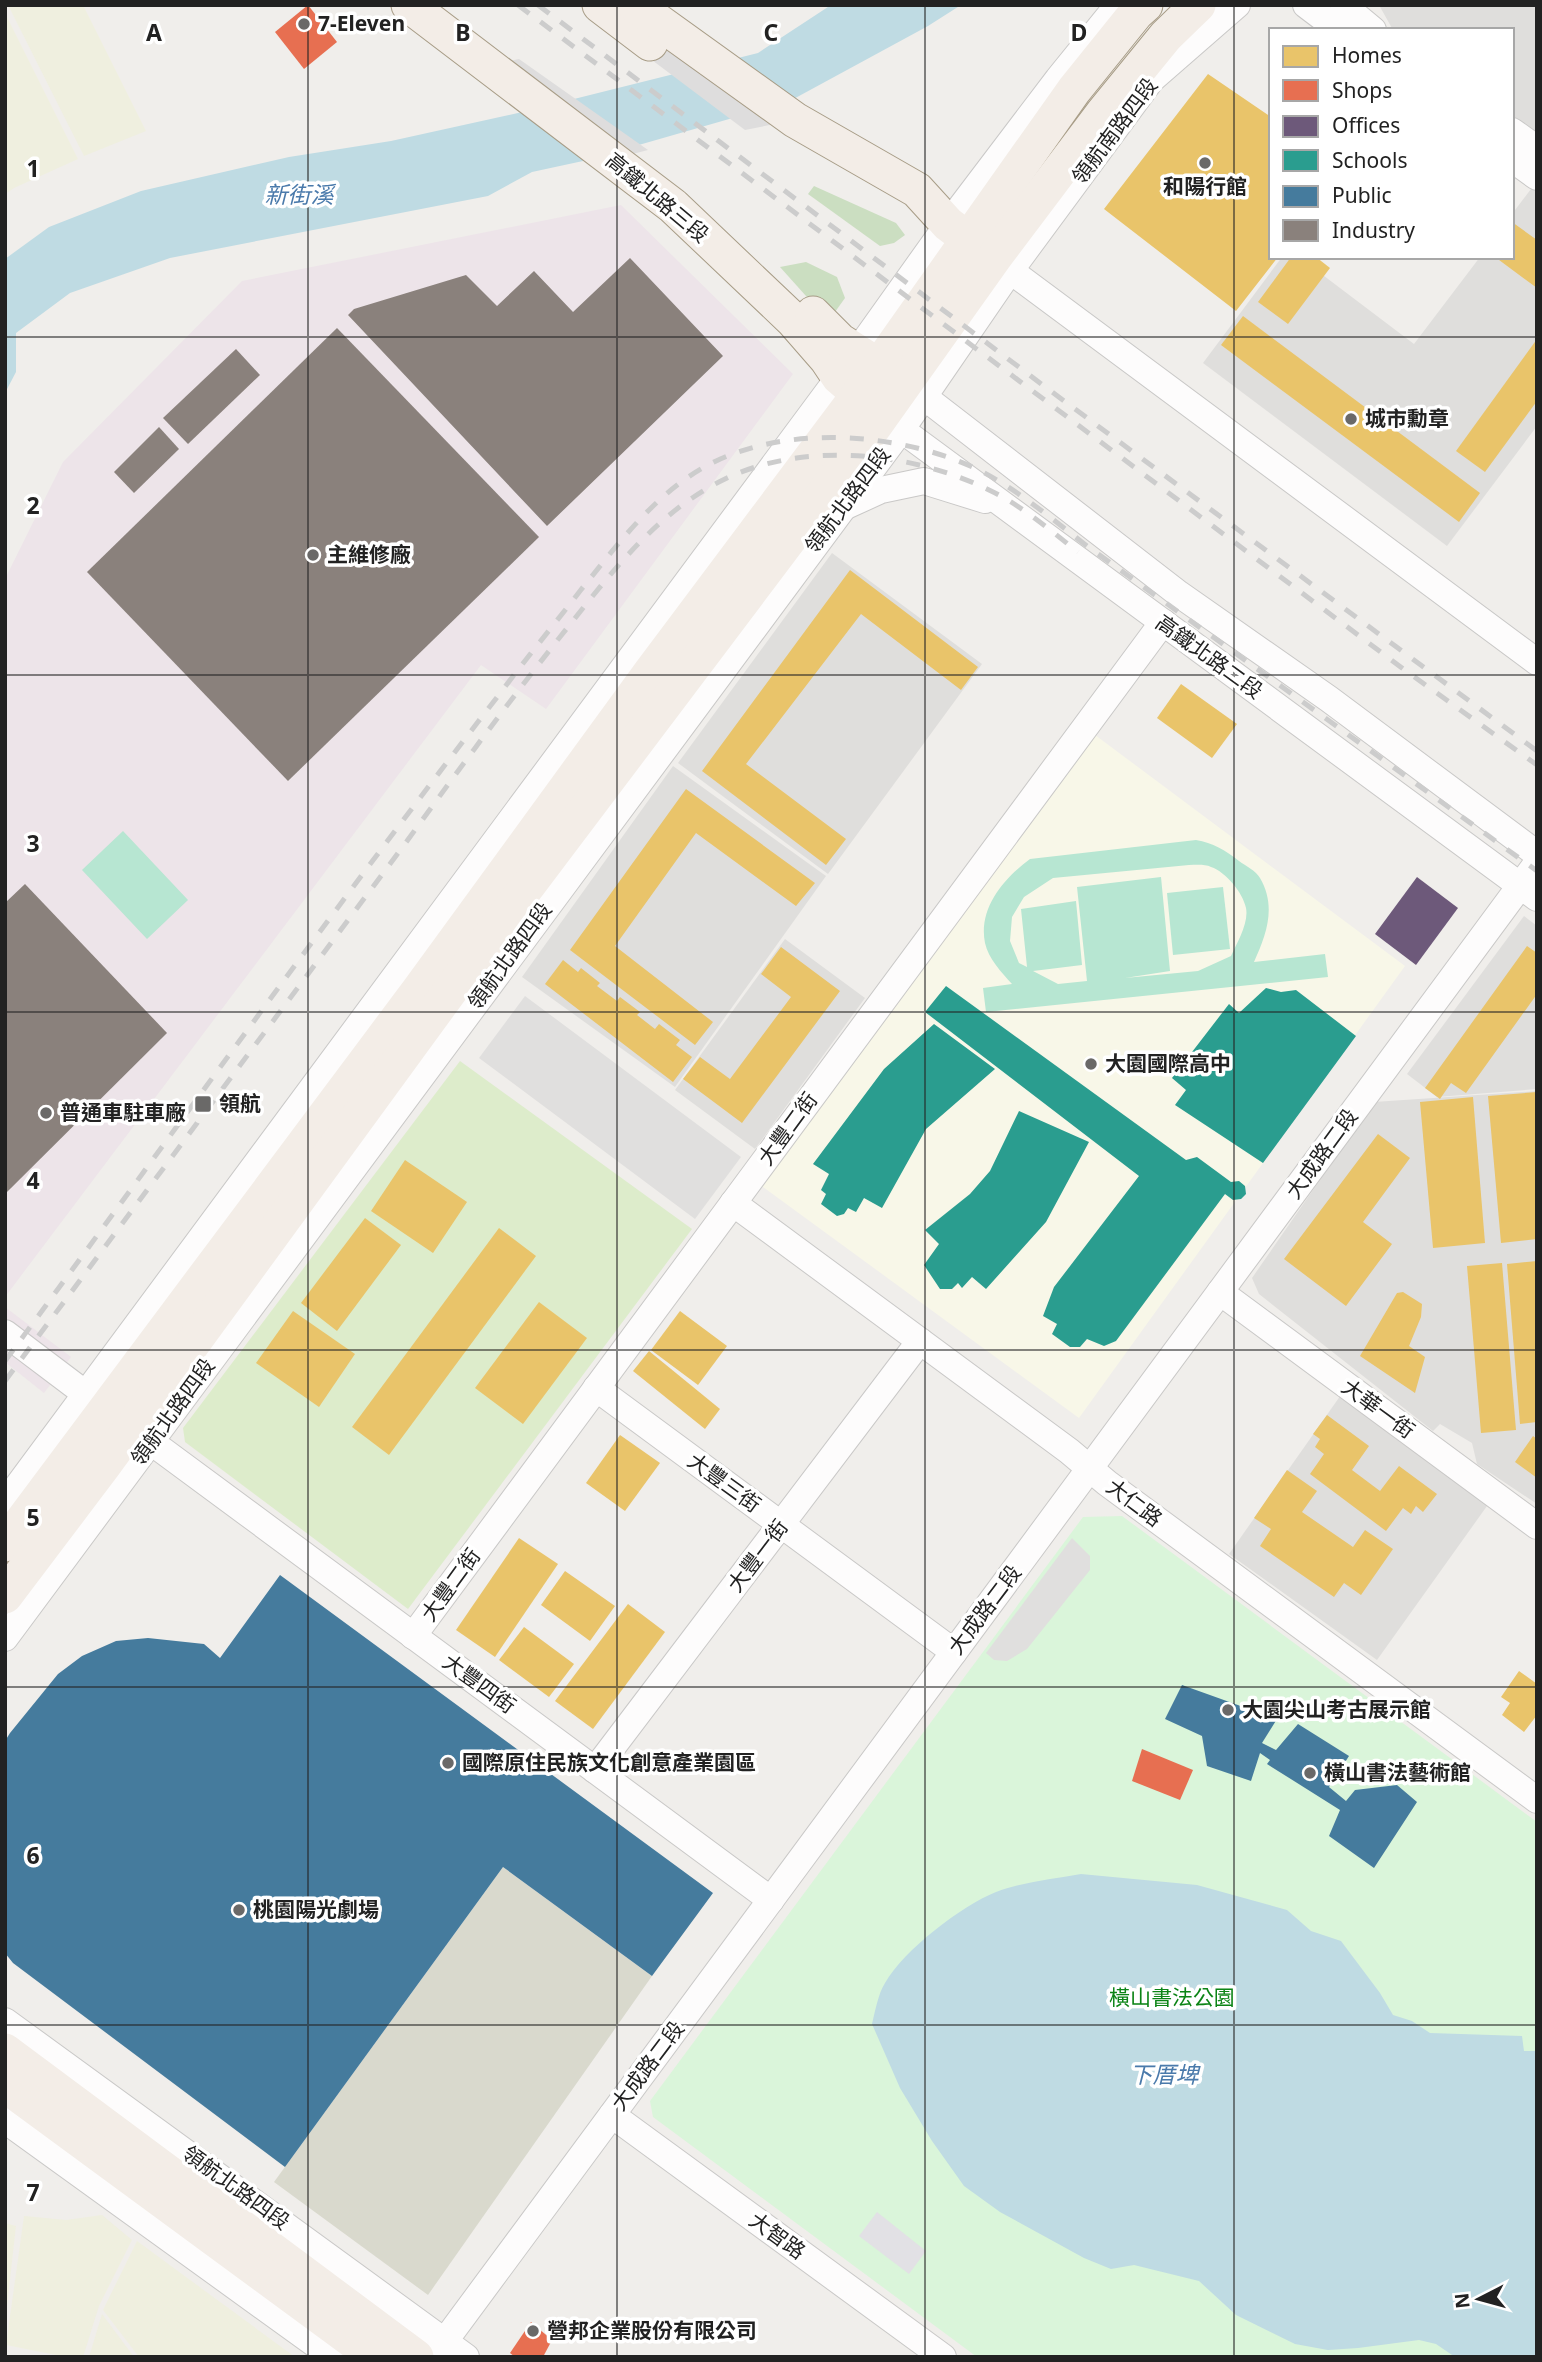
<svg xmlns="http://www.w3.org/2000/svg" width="1542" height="2362" viewBox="0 0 1542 2362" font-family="'Noto Sans','Noto Sans TC',sans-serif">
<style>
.residential{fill:#dfdedc}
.industrial{fill:#ede4e9}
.education{fill:#f8f7e8}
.construction{fill:#d9d9cd}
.farmland{fill:#efefdf}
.grass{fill:#ddeccb}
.forest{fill:#cbdec1}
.park{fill:#daf5da}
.pitch{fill:#b7e6d2;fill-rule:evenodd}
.parking{fill:#e0dfde}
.plaza{fill:#e2e1e5}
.water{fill:#bfdbe3}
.pier{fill:#dedddd}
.homes{fill:#e9c46a}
.shops{fill:#e76f51}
.offices{fill:#6d597a}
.schools{fill:#2a9d8f}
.public{fill:#457b9d}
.industry{fill:#8a817c}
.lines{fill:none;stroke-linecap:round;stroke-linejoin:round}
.minor-casing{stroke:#c9c8c7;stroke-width:28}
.major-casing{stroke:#a79c86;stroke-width:37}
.minor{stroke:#fdfcfc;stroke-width:26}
.major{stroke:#f3ede7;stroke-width:35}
.rail{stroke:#ccc;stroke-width:5;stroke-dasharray:14 14;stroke-linecap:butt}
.grid{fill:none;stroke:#222;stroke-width:2;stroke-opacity:0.55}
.poi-dot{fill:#6a6968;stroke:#fff;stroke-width:2.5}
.labels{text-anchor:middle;stroke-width:7;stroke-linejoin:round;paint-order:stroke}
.poi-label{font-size:21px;font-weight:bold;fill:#222;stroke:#fff;text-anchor:start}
.street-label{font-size:21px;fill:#222;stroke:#fff}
.park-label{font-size:21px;fill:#0c8416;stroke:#fff}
.water-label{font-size:23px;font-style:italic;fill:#4a7aab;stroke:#fff}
.grid-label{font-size:23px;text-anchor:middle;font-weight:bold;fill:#222;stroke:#fff;stroke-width:7;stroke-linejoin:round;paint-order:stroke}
</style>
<rect width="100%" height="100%" fill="#f0eeeb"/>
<g class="residential">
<polygon points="1379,5 1537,5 1537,136 1512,118 1512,30 1393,30"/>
<polygon points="1534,185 1537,187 1537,426 1447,546 1203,363 1282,257 1299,257 1414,344 1480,257 1512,257 1512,214"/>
<polygon points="832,553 982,664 828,874 678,763"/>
<polygon points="673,766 826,876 675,1087 522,977"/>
<polygon points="1524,916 1537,926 1537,1089 1437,1097 1407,1074"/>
<polygon points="785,939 865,998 755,1149 675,1090"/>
<polygon points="1537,1091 1537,1504 1477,1464 1472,1443 1440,1424 1433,1431 1259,1294 1252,1278 1374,1102"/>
<polygon points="1343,1392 1492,1499 1377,1660 1229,1554"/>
</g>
<g class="industrial">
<polygon points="621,205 793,374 546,709 481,665 5,1297 5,579 63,462 242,281"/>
<polygon points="5,1307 71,1357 44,1393 5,1362"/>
</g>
<polygon class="education" points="1091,732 1405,966 1079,1418 759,1184"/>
<polygon class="construction" points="503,1867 652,1976 428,2295 274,2182"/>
<g class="farmland">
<polygon points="8,5 83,5 146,131 84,156"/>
<polygon points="5,13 78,159 14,188 5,194"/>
<polygon points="102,2215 132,2240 99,2306 83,2357 66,2357 6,2345 24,2216 66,2220"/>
<polygon points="5,2223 16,2226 5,2324"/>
<polygon points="137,2241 295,2357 139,2357 103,2310"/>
<polygon points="102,2314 134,2357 89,2357"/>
</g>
<polygon class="grass" points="460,1061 692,1229 408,1609 185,1442 183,1428"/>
<g class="forest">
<polygon points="814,186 896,223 905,235 894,243 880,246 808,194"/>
<polygon points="806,262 837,277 845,298 830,319 806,296 780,267"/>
</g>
<polygon class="park" points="1122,1516 1537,1822 1537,2357 977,2357 653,2117 650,2101 1083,1517"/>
<g class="pitch">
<polygon points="123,831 188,900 147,939 82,870"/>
<path d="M1196,840C1213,843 1225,850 1239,861C1246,866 1256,871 1260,878C1277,907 1266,935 1254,962L1325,954L1328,977L986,1012L983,988L1012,984C1002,973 988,958 985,943C978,908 1004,878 1030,859ZM1189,865C1196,865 1205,864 1211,867C1226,872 1243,893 1246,908C1249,923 1237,943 1231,956L1198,971L1125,978L1170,971L1161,877L1077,887L1087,981L1058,984L1033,971L1082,965L1076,901L1021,909L1027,967L1019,963L1010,941L1012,917L1024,897L1053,878Z"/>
<polygon points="1223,887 1230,949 1173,955 1167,893"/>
</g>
<g class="parking">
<polygon points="525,996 741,1157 695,1219 479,1058"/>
<polygon points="1072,1538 1090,1556 1090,1570 1027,1649 1007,1661 994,1660 986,1653"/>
</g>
<polygon class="plaza" points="877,2212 926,2251 909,2274 859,2236"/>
<g class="water">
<polygon points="831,5 961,5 928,26 788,102 583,161 532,172 488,196 170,258 70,293 16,333 16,372 5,393 5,259 49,227 141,191 289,157 391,141 518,113 758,53"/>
<path d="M1081,1874L1197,1885L1287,1910L1311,1931L1341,1941L1380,1993L1393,2015L1412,2021L1430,2033L1522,2036L1524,2051H1537V2357H1455L1436,2344L1419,2340L1358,2348L1328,2350L1295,2344L1236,2315L1199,2281L1134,2265L1111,2269L1084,2258L1000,2212L964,2186L932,2141L900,2088L872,2024C875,2012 878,1994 885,1983C904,1950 961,1906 996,1892C1023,1882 1053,1879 1081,1874Z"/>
</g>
<g class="pier">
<polygon points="683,22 805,118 745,130 620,36"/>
<polygon points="519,59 648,150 598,163 471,69"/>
</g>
<g class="homes">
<polygon points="1208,74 1271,117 1271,257 1278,257 1236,311 1104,209"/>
<polygon points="1512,222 1537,240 1537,288 1495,257 1512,257"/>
<polygon points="1291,257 1316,257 1330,268 1288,324 1258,302"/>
<polygon points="1243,316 1480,493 1459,522 1221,345"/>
<polygon points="1537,339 1537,401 1485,472 1456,451"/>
<polygon points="850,570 978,667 961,690 861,614 746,764 846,839 826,865 702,771"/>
<polygon points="1181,684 1237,724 1212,758 1157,718"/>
<polygon points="686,789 815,883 796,906 696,833 615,946 713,1022 695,1045 570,950"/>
<polygon points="1527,946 1537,953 1537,994 1466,1093 1451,1083 1440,1099 1425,1088"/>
<polygon points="781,947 840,991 742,1123 683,1079 700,1057 730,1079 791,997 761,974"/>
<polygon points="563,960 578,972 581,968 600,983 597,986 617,1001 620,997 640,1012 637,1015 655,1029 659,1024 680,1040 676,1045 692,1057 673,1082 545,984"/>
<polygon points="1537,1092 1537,1239 1501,1243 1488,1096"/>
<polygon points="1473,1097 1485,1243 1433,1248 1420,1102"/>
<polygon points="1378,1134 1410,1158 1363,1222 1392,1244 1346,1306 1284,1259"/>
<polygon points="405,1160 467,1202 433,1253 371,1211"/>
<polygon points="365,1218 401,1245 337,1331 301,1303"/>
<polygon points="499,1228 536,1256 389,1455 352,1427"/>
<polygon points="1537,1261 1537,1422 1520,1424 1507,1264"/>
<polygon points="1502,1263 1516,1430 1481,1433 1467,1266"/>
<polygon points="1403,1292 1422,1304 1421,1317 1409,1346 1425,1357 1415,1393 1360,1356 1397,1293"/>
<polygon points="539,1302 587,1338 523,1424 475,1388"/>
<polygon points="293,1311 355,1354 319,1407 256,1363"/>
<polygon points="680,1311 727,1346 698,1385 651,1350"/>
<polygon points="649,1351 720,1409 705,1429 633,1371"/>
<polygon points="1327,1415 1369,1446 1352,1470 1380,1491 1399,1466 1437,1494 1423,1512 1416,1506 1411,1514 1403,1508 1386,1531 1310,1474 1324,1454 1315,1447 1320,1439 1313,1434"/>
<polygon points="620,1435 660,1463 625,1511 586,1483"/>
<polygon points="1533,1436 1537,1439 1537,1478 1515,1462"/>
<polygon points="1287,1470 1317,1491 1302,1512 1353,1547 1365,1530 1393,1549 1361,1595 1344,1583 1334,1597 1260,1546 1271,1529 1254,1518"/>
<polygon points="519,1538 558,1564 495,1657 456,1630"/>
<polygon points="565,1571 615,1606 590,1641 541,1605"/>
<polygon points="628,1604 665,1632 593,1729 555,1701"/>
<polygon points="524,1627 574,1664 549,1697 499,1660"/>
<polygon points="1519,1671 1537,1684 1537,1715 1524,1732 1502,1715 1510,1703 1501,1697"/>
</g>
<g class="shops">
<polygon points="308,5 337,42 304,69 275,32"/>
<polygon points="1142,1749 1193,1770 1180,1800 1132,1781"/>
<polygon points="531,2322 552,2340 543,2357 515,2357 510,2353"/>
</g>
<polygon class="offices" points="1417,877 1458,908 1416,965 1375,934"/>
<g class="schools">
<polygon points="946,986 1186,1160 1197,1157 1231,1182 1239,1181 1245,1186 1246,1194 1241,1199 1233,1200 1225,1194 1116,1341 1104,1346 1087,1339 1080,1347 1070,1347 1052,1334 1057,1324 1043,1316 1054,1287 1139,1176 925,1012"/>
<polygon points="1266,988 1281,992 1296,990 1356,1036 1263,1163 1175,1105 1186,1090 1172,1078 1229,1004 1239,1013"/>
<polygon points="934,1024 995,1069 926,1129 882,1208 864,1198 856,1212 848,1208 844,1214 837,1216 821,1204 826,1194 821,1190 829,1174 813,1164 884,1069"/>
<polygon points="1019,1111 1089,1142 1046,1222 986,1289 972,1277 962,1288 958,1283 952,1289 940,1289 924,1265 939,1244 925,1230 970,1194 990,1171"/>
</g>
<g class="public">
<polygon points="280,1575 713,1893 652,1976 503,1867 285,2167 13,1963 5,1953 5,1741 10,1733 58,1674 82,1656 116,1641 148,1638 204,1644 220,1658"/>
<polygon points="1182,1685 1277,1719 1262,1743 1276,1750 1298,1724 1349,1756 1329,1787 1346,1801 1355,1790 1397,1785 1417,1802 1374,1868 1329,1836 1340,1810 1267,1764 1270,1760 1260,1753 1251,1781 1207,1766 1202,1736 1165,1719"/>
</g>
<g class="industry">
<polygon points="630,258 723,356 547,526 348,315 354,309 466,275 497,306 534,271 573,312"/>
<polygon points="337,328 539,537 288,781 87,572"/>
<polygon points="236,349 260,375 188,444 163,418"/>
<polygon points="159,427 179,449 134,493 114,472"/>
<polygon points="25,884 167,1033 5,1194 5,903"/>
</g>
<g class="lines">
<defs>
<g id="minor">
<polyline points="1306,5 1339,30"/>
<polyline points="1343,5 1373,30"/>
<polyline points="1512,131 1537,149"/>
<polyline points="1512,159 1537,177"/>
<polyline points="996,260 1537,662"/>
<polyline points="910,386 1179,594 1329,699 1537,854"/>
<polyline points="887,419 1537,898"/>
<polyline points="846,506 881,490 924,481 985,500"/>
<polyline points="733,1203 1069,1451 1107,1483 1537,1800"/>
<polyline points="1220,1292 1537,1526"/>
<polyline points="5,1333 99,1404"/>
<polyline points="596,1388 954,1652"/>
<polyline points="139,1433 771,1900"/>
<polyline points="5,1503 839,377 948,224 1058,79 1118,5"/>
<polyline points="413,1636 1163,622"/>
<polyline points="5,1638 901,430 1010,271 1151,80 1237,5"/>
<polyline points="595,1770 920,1341"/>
<polyline points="5,2021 466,2357"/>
<polyline points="612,2115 943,2357"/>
<polyline points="5,2120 333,2357"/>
<polyline points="433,2357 1537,863"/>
</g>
<g id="major">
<polyline points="409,5 673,206 793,320 827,359 839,377 875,408"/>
<polyline points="600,5 650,43"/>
<polyline points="635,5 795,120 917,190 948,224 985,252"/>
<polyline points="813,314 840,341 896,377"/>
<polyline points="5,1544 419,990 650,673 859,394 1074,90 1136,13 1145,5"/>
<polyline points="5,1596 104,1465 496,928 873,428 994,258 1104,112 1166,36 1198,5"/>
<polyline points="5,2051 416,2357"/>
<polyline points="5,2085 375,2357"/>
</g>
</defs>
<use href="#minor" class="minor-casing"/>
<use href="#major" class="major-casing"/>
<use href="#minor" class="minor"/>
<use href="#major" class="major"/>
<g class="rail">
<polyline points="518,5 1402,668 1537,765"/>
<polyline points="538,5 1048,389 1537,751"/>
<path d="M5,1361C169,1139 329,914 498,696C525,660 553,626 580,591C619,543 657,490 714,462C792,424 902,433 979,470C1018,490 1052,519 1087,546L1537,871"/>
<path d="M5,1381C139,1201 273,1021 407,841C457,772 507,704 560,637C608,577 655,512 727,478C806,441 912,452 989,490C1021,505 1050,530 1078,552"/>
</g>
</g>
<path class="grid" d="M308,5V2357M617,5V2357M925,5V2357M1234,5V2357M5,337H1537M5,675H1537M5,1012H1537M5,1350H1537M5,1687H1537M5,2025H1537"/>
<g class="poi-dot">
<circle cx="304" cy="24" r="7"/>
<circle cx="1205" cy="163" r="7"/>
<circle cx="1351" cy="419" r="7"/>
<circle cx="313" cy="555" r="7"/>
<circle cx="1091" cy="1064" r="7"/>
<rect x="194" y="1095" width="18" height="18" rx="3.5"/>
<circle cx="46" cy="1113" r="7"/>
<circle cx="1228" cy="1710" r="7"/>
<circle cx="448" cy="1763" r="7"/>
<circle cx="1310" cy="1773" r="7"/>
<circle cx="239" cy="1910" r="7"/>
<circle cx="533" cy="2331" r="7"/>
</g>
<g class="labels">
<g class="poi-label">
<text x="318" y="31">7-Eleven</text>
<text x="1205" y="194" text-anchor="middle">和陽行館</text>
<text x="1365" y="426">城市勳章</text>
<text x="327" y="562">主維修廠</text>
<text x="1105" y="1071">大園國際高中</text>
<text x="219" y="1111">領航</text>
<text x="60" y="1120">普通車駐車廠</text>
<text x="1242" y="1717">大園尖山考古展示館</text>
<text x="462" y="1770">國際原住民族文化創意產業園區</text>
<text x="1324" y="1780">橫山書法藝術館</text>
<text x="253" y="1917">桃園陽光劇場</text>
<text x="547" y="2338">營邦企業股份有限公司</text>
</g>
<g class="street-label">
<text transform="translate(1115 131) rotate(-53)" y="7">領航南路四段</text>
<text transform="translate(657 198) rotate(40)" y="7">高鐵北路三段</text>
<text transform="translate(848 500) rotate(-53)" y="7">領航北路四段</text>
<text transform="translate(1209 657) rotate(36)" y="7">高鐵北路二段</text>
<text transform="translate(510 956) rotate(-54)" y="7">領航北路四段</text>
<text transform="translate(788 1129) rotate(-54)" y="7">大豐二街</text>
<text transform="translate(1322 1154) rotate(-54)" y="7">大成路二段</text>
<text transform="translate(1378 1409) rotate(36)" y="7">大華一街</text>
<text transform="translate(173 1412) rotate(-54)" y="7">領航北路四段</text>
<text transform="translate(724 1483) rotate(36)" y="7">大豐三街</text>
<text transform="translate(1134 1503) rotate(37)" y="7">大仁路</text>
<text transform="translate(758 1556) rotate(-53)" y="7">大豐一街</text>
<text transform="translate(451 1585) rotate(-54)" y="7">大豐二街</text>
<text transform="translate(985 1610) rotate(-53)" y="7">大成路二段</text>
<text transform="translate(479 1684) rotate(36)" y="7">大豐四街</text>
<text transform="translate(648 2066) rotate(-53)" y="7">大成路二段</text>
<text transform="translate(236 2188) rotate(36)" y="7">領航北路四段</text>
<text transform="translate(777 2236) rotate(36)" y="7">大智路</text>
</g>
<g class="park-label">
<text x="1172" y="2005">橫山書法公園</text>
</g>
<g class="water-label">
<text x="299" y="203">新街溪</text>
<text x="1164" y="2083">下厝埤</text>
</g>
</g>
<g class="grid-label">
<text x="154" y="41">A</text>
<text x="463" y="41">B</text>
<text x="771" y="41">C</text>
<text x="1079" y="41">D</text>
<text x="33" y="177">1</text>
<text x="33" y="514">2</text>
<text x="33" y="852">3</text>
<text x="33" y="1189">4</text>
<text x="33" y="1526">5</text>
<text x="33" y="1864">6</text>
<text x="33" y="2201">7</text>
</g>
<rect width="1542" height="2362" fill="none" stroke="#222222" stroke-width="14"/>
<rect x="1269" y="28" width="245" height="231" fill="#ffffff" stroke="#a7a7a7" stroke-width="2"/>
<rect x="1283" y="46" width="35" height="21" fill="#e9c46a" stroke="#a7a7a7" stroke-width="2"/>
<text x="1332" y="63" font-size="21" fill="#222222">Homes</text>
<rect x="1283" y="80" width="35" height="21" fill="#e76f51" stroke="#a7a7a7" stroke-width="2"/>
<text x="1332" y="98" font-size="21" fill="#222222">Shops</text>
<rect x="1283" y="116" width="35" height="21" fill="#6d597a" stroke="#a7a7a7" stroke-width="2"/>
<text x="1332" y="133" font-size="21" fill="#222222">Offices</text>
<rect x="1283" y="150" width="35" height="21" fill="#2a9d8f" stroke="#a7a7a7" stroke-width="2"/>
<text x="1332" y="168" font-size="21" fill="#222222">Schools</text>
<rect x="1283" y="186" width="35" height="21" fill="#457b9d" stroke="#a7a7a7" stroke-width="2"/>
<text x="1332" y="203" font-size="21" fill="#222222">Public</text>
<rect x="1283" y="220" width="35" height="21" fill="#8a817c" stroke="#a7a7a7" stroke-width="2"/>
<text x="1332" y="238" font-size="21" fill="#222222">Industry</text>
<g transform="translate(1479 2299) rotate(264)" stroke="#ffffff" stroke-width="5" paint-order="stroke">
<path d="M0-5L12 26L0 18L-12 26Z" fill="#222222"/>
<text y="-10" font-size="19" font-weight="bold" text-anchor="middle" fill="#222222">N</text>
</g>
</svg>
